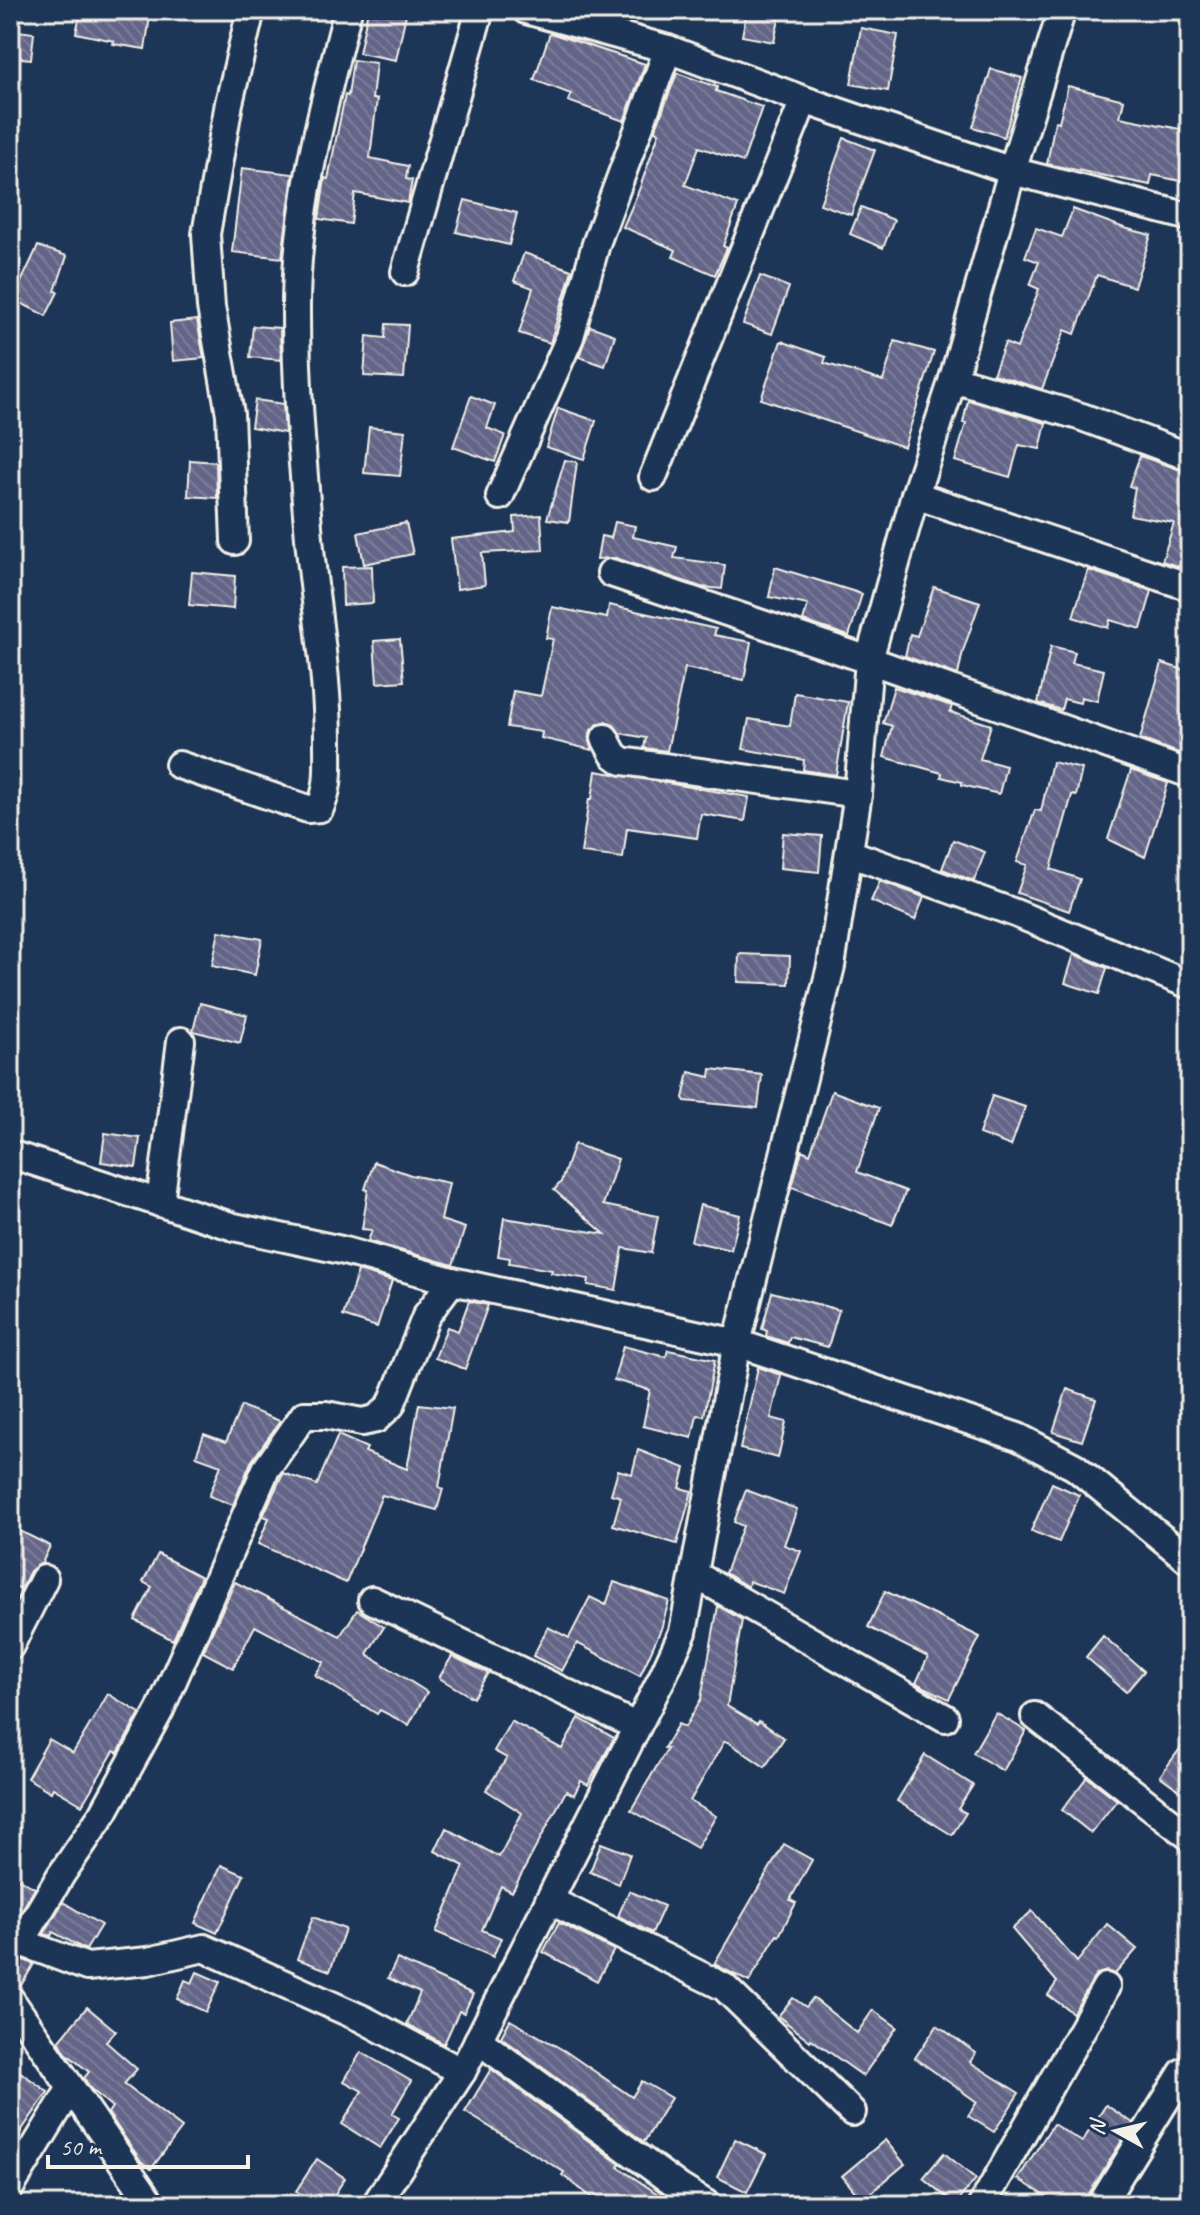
<svg xmlns="http://www.w3.org/2000/svg" width="1200" height="2215" viewBox="0 0 1200 2215" font-family="Caveat,sans-serif">
<style>
.building{fill:url(#building-back-hatch);stroke:#f4f1e8;stroke-width:2}
.lines{fill:none;stroke-linecap:round;stroke-linejoin:round}
.street-casing{stroke:#f4f1e8;stroke-width:32}
.street{stroke:#1d3557;stroke-width:26}
</style>
<defs>
<pattern id="building-back-hatch" width="6" height="6" patternUnits="userSpaceOnUse" patternTransform="scale(2)"><rect width="6" height="6" fill="#646588"/><path d="M-1 5l2 2M0 0l6 6M5-1l2 2" fill="none" stroke="#7b7c99"/></pattern>
</defs>
<rect width="100%" height="100%" fill="#1d3557"/>
<filter id="ink" filterUnits="userSpaceOnUse"><feTurbulence type="fractalNoise" baseFrequency=".0125" numOctaves="2"/><feDisplacementMap in="SourceGraphic" scale="16" xChannelSelector="R" yChannelSelector="G"/><feConvolveMatrix kernelMatrix="1 2 1 2 8 2 1 2 1" color-interpolation-filters="sRGB"/></filter>
<g filter="url(#ink)">
<g class="building">
<polygon points="81,10 151,10 145,49 113,44 114,41 76,33"/>
<polygon points="368,10 406,14 396,60 359,53"/>
<polygon points="747,10 781,10 774,42 742,36"/>
<polygon points="861,28 898,35 888,91 851,84"/>
<polygon points="10,30 34,33 31,59 10,57"/>
<polygon points="550,33 645,64 624,121 568,101 571,94 534,80"/>
<polygon points="353,60 376,63 372,99 377,99 370,158 408,166 406,179 412,180 408,203 355,193 351,224 319,219 325,178 328,179 345,95 348,96"/>
<polygon points="991,69 1022,78 1004,137 973,127"/>
<polygon points="677,73 717,87 716,91 762,107 743,162 699,147 685,185 738,205 723,246 727,248 715,275 673,257 676,250 623,227 639,190 659,133 655,131"/>
<polygon points="1068,86 1124,100 1120,117 1190,131 1190,183 1152,175 1150,185 1047,164 1055,121 1059,122"/>
<polygon points="844,138 875,150 851,215 820,204"/>
<polygon points="242,168 293,174 282,258 232,252"/>
<polygon points="465,200 517,213 509,245 456,232"/>
<polygon points="861,207 894,220 883,248 850,234"/>
<polygon points="1073,209 1124,228 1151,235 1134,287 1097,275 1075,334 1065,330 1042,389 993,374 1005,343 1017,348 1039,289 1030,285 1039,262 1025,257 1036,228 1062,237"/>
<polygon points="38,246 67,256 55,291 58,292 46,316 13,299"/>
<polygon points="524,253 572,270 550,343 519,333 533,288 514,281"/>
<polygon points="760,276 789,287 772,334 743,324"/>
<polygon points="197,320 204,358 173,361 170,323"/>
<polygon points="386,324 408,325 404,378 364,376 367,336 385,338"/>
<polygon points="253,326 280,328 281,360 250,357"/>
<polygon points="590,326 615,335 605,366 579,357"/>
<polygon points="781,341 826,357 824,363 883,381 895,341 934,352 904,447 761,399"/>
<polygon points="471,396 495,405 487,428 505,435 495,462 453,447"/>
<polygon points="255,400 283,404 285,433 251,427"/>
<polygon points="968,400 1046,423 1040,449 1019,445 1010,477 955,461 966,423 963,423"/>
<polygon points="558,408 596,421 584,459 546,447"/>
<polygon points="369,427 405,431 400,476 364,473"/>
<polygon points="1140,456 1190,473 1190,570 1162,561 1174,523 1130,515 1135,488 1129,486"/>
<polygon points="190,460 216,462 217,498 188,496"/>
<polygon points="565,460 577,462 569,522 547,519"/>
<polygon points="541,515 543,550 482,553 485,585 457,589 451,539 515,532 514,517"/>
<polygon points="615,522 635,526 633,537 677,547 674,558 725,565 722,589 701,587 616,558 597,559 601,536 611,538"/>
<polygon points="406,523 413,554 364,564 358,533"/>
<polygon points="372,566 373,603 343,605 342,567"/>
<polygon points="775,567 862,594 849,636 803,621 808,605 769,597"/>
<polygon points="1088,570 1152,591 1141,629 1110,620 1108,628 1073,617"/>
<polygon points="192,572 235,576 233,609 189,605"/>
<polygon points="934,587 980,602 963,651 958,675 905,656 910,634 917,636"/>
<polygon points="609,605 716,629 714,635 751,642 744,680 685,668 667,751 644,748 646,738 620,733 614,725 606,722 598,724 591,730 589,738 592,750 541,738 542,732 507,727 513,691 541,696 553,639 546,638 552,607 607,618"/>
<polygon points="400,639 404,681 377,683 374,641"/>
<polygon points="1051,646 1075,652 1072,663 1104,670 1097,701 1081,697 1080,703 1064,699 1061,710 1038,703"/>
<polygon points="1162,663 1190,672 1190,757 1140,739"/>
<polygon points="894,687 952,706 950,712 991,725 980,759 1006,766 999,794 962,785 962,782 941,777 942,773 884,757 892,726 883,723"/>
<polygon points="795,693 848,702 836,775 803,770 804,760 743,749 749,719 790,726"/>
<polygon points="1052,762 1082,769 1076,796 1072,795 1051,869 1080,879 1069,911 1017,893 1027,865 1017,862 1035,810 1041,811"/>
<polygon points="1131,770 1168,783 1145,857 1108,839"/>
<polygon points="596,771 749,797 745,821 701,814 697,838 627,828 623,858 581,853 589,799 592,799"/>
<polygon points="783,833 822,836 819,872 780,868"/>
<polygon points="953,840 985,852 974,881 942,869"/>
<polygon points="880,881 924,897 915,920 871,901"/>
<polygon points="219,931 262,939 255,975 212,966"/>
<polygon points="739,954 790,956 789,984 738,982"/>
<polygon points="1074,954 1107,968 1099,994 1065,983"/>
<polygon points="200,1003 247,1015 240,1043 193,1031"/>
<polygon points="711,1069 762,1075 758,1108 685,1101 683,1098 689,1072 710,1077"/>
<polygon points="832,1091 879,1108 857,1172 906,1191 892,1225 792,1187 802,1150 810,1154"/>
<polygon points="992,1096 1025,1107 1011,1146 979,1134"/>
<polygon points="105,1133 140,1138 136,1167 101,1162"/>
<polygon points="574,1144 618,1159 603,1205 658,1216 651,1253 623,1248 616,1290 588,1285 589,1279 551,1273 552,1270 509,1263 510,1258 498,1256 504,1218 605,1234 554,1190 561,1182"/>
<polygon points="374,1162 411,1175 449,1183 441,1220 465,1228 453,1265 368,1241 372,1230 362,1229 368,1190 365,1189"/>
<polygon points="700,1205 740,1215 731,1250 691,1241"/>
<polygon points="358,1271 392,1281 377,1327 343,1316"/>
<polygon points="772,1292 839,1310 828,1347 790,1337 788,1343 766,1336 767,1331 762,1329"/>
<polygon points="469,1301 488,1305 465,1369 435,1358 447,1327 458,1331"/>
<polygon points="623,1346 666,1357 668,1350 715,1360 704,1416 697,1415 692,1438 643,1426 650,1390 614,1380"/>
<polygon points="758,1367 781,1375 771,1418 786,1422 778,1458 740,1449"/>
<polygon points="1067,1389 1096,1399 1082,1441 1053,1432"/>
<polygon points="419,1404 453,1408 439,1487 443,1489 437,1510 382,1495 346,1583 258,1544 269,1518 263,1516 283,1473 317,1485 338,1435 367,1448 365,1452 407,1469"/>
<polygon points="241,1406 280,1421 251,1462 233,1505 209,1496 221,1465 196,1456 204,1434 226,1442"/>
<polygon points="638,1450 685,1468 680,1488 692,1491 677,1544 613,1525 621,1497 611,1494 618,1470 632,1474"/>
<polygon points="1052,1483 1079,1495 1059,1542 1031,1531"/>
<polygon points="746,1490 797,1509 784,1545 801,1551 784,1594 749,1581 748,1587 725,1573 743,1526 734,1522"/>
<polygon points="10,1526 50,1546 42,1563 30,1571 21,1589 10,1584"/>
<polygon points="158,1554 201,1577 173,1640 135,1620 152,1587 143,1582"/>
<polygon points="235,1582 340,1636 357,1610 384,1627 367,1654 427,1692 409,1725 380,1710 377,1714 315,1675 324,1662 255,1626 233,1668 203,1652"/>
<polygon points="614,1582 669,1601 661,1629 640,1676 577,1643 562,1671 533,1656 548,1627 569,1638 590,1597 606,1605"/>
<polygon points="885,1591 980,1637 949,1699 916,1683 928,1657 868,1627"/>
<polygon points="718,1606 742,1620 727,1706 757,1724 759,1721 784,1738 765,1767 728,1742 724,1742 690,1801 716,1816 697,1848 631,1810 667,1749 664,1748 678,1724 685,1727 701,1699"/>
<polygon points="1103,1636 1144,1671 1126,1692 1086,1657"/>
<polygon points="452,1656 488,1673 473,1698 439,1678"/>
<polygon points="108,1694 140,1713 118,1753 114,1751 82,1805 53,1788 51,1792 27,1778 49,1739 73,1753"/>
<polygon points="996,1713 1026,1731 1003,1771 973,1753"/>
<polygon points="579,1718 614,1738 588,1785 581,1781 574,1795 566,1791 512,1892 501,1886 482,1930 501,1938 493,1957 436,1932 464,1866 435,1851 446,1828 499,1857 522,1813 486,1790 507,1758 494,1751 511,1721 562,1749"/>
<polygon points="1190,1735 1190,1798 1160,1776"/>
<polygon points="925,1755 973,1785 958,1809 966,1813 952,1835 897,1801"/>
<polygon points="1087,1777 1117,1800 1091,1833 1062,1810"/>
<polygon points="601,1843 630,1854 619,1884 590,1872"/>
<polygon points="784,1844 812,1860 790,1900 796,1903 779,1936 777,1935 749,1982 714,1964"/>
<polygon points="221,1865 244,1875 217,1933 195,1923"/>
<polygon points="10,1874 35,1888 14,1923 10,1922"/>
<polygon points="629,1891 664,1906 652,1933 618,1916"/>
<polygon points="63,1902 101,1925 86,1950 53,1932 51,1936 44,1934"/>
<polygon points="1032,1911 1077,1962 1107,1924 1137,1949 1115,1974 1107,1971 1097,1974 1073,2013 1048,1995 1057,1982 1012,1929"/>
<polygon points="313,1917 345,1929 330,1971 297,1959"/>
<polygon points="559,1923 614,1950 597,1981 543,1952"/>
<polygon points="10,1955 34,1964 20,1987 10,1983"/>
<polygon points="397,1959 473,1994 464,2013 459,2011 444,2044 407,2024 420,1993 388,1978"/>
<polygon points="197,1972 220,1982 206,2012 177,1999 185,1980 192,1983"/>
<polygon points="793,1998 806,2007 813,1998 857,2033 873,2010 897,2027 863,2076 811,2039 810,2041 778,2016"/>
<polygon points="87,2007 116,2031 106,2042 137,2069 124,2084 182,2128 151,2169 141,2161 108,2113 112,2107 91,2089 84,2078 89,2072 66,2053 59,2041"/>
<polygon points="510,2020 565,2051 632,2097 642,2081 671,2098 644,2142 501,2037"/>
<polygon points="937,2025 976,2053 970,2062 1019,2093 994,2132 968,2116 977,2102 915,2058"/>
<polygon points="361,2052 411,2081 392,2114 399,2118 380,2148 342,2124 362,2091 344,2081"/>
<polygon points="491,2069 620,2164 618,2167 674,2205 608,2205 596,2196 594,2199 562,2175 564,2172 465,2112"/>
<polygon points="19,2071 48,2092 10,2147 10,2085"/>
<polygon points="1106,2105 1133,2123 1087,2197 1085,2205 1060,2205 1018,2179 1053,2124 1082,2142"/>
<polygon points="735,2139 766,2154 747,2192 717,2177"/>
<polygon points="885,2140 905,2164 862,2200 842,2176"/>
<polygon points="944,2153 976,2179 955,2204 923,2178"/>
<polygon points="317,2159 345,2178 328,2205 320,2205 296,2191"/>
</g>
<g class="lines">
<defs>
<g id="street">
<polyline points="526,10 668,49 804,100 1012,171 1190,217"/>
<polyline points="405,272 480,10"/>
<polyline points="953,379 1082,417 1190,457"/>
<polyline points="653,477 804,100"/>
<polyline points="915,495 1190,587"/>
<polyline points="500,496 570,337 596,244 668,49"/>
<polyline points="235,541 230,414 211,307 206,234 229,103 251,10"/>
<polyline points="611,573 869,660 1190,774"/>
<polyline points="605,738 614,755 622,761 858,794"/>
<path d="M179,765L308,809L320,808C330,786 328,767 328,743C328,674 315,606 309,538C303,464 296,388 296,314C295,211 322,109 348,10"/>
<polyline points="849,853 1015,913 1190,985"/>
<polyline points="10,1154 234,1227 341,1250 452,1281 737,1343 1018,1437 1075,1467 1190,1561"/>
<polyline points="160,1203 181,1041"/>
<polyline points="694,1574 945,1718"/>
<polyline points="372,1600 636,1726"/>
<polyline points="10,1646 44,1579"/>
<polyline points="1035,1716 1190,1837"/>
<polyline points="549,1900 724,1987 852,2112"/>
<polyline points="10,1938 87,1967 148,1961 204,1948 363,2019 462,2072"/>
<polyline points="21,1942 61,1875 104,1812 160,1710 266,1469 304,1415 326,1415 362,1422 376,1419 391,1405 426,1316 452,1281"/>
<polyline points="10,1999 152,2205"/>
<polyline points="478,2040 679,2187 708,2205"/>
<polyline points="10,2188 71,2088"/>
<polyline points="375,2205 462,2072 662,1678 683,1632 737,1343 831,966 858,794 869,660 915,495 953,379 1012,171 1062,10"/>
<polyline points="982,2205 1106,1987"/>
<polyline points="1101,2205 1183,2072 1190,2069"/>
</g>
</defs>
<use href="#street" class="street-casing"/>
<use href="#street" class="street"/>
</g>
</g>
<rect width="1200" height="2215" fill="none" stroke="#1d3557" stroke-width="40"/>
<rect x="20" y="20" width="1160" height="2175" fill="none" stroke="#f4f1e8" stroke-width="3" filter="url(#ink)"/>
<g transform="translate(1116 2131) rotate(278)" stroke="#1d3557" stroke-width="6" paint-order="stroke">
<path d="M0-6L14 30L0 20L-14 30Z" fill="#f4f1e8"/>
<text y="-12" font-size="22" font-weight="bold" text-anchor="middle" fill="#f4f1e8">N</text>
</g>
<path d="M48 2155v12h200v-12" fill="none" stroke="#f4f1e8" stroke-width="4"/>
<text x="60" y="2155" font-size="24" fill="#f4f1e8" stroke="#1d3557" stroke-width="6" paint-order="stroke">50 m</text>
</svg>
